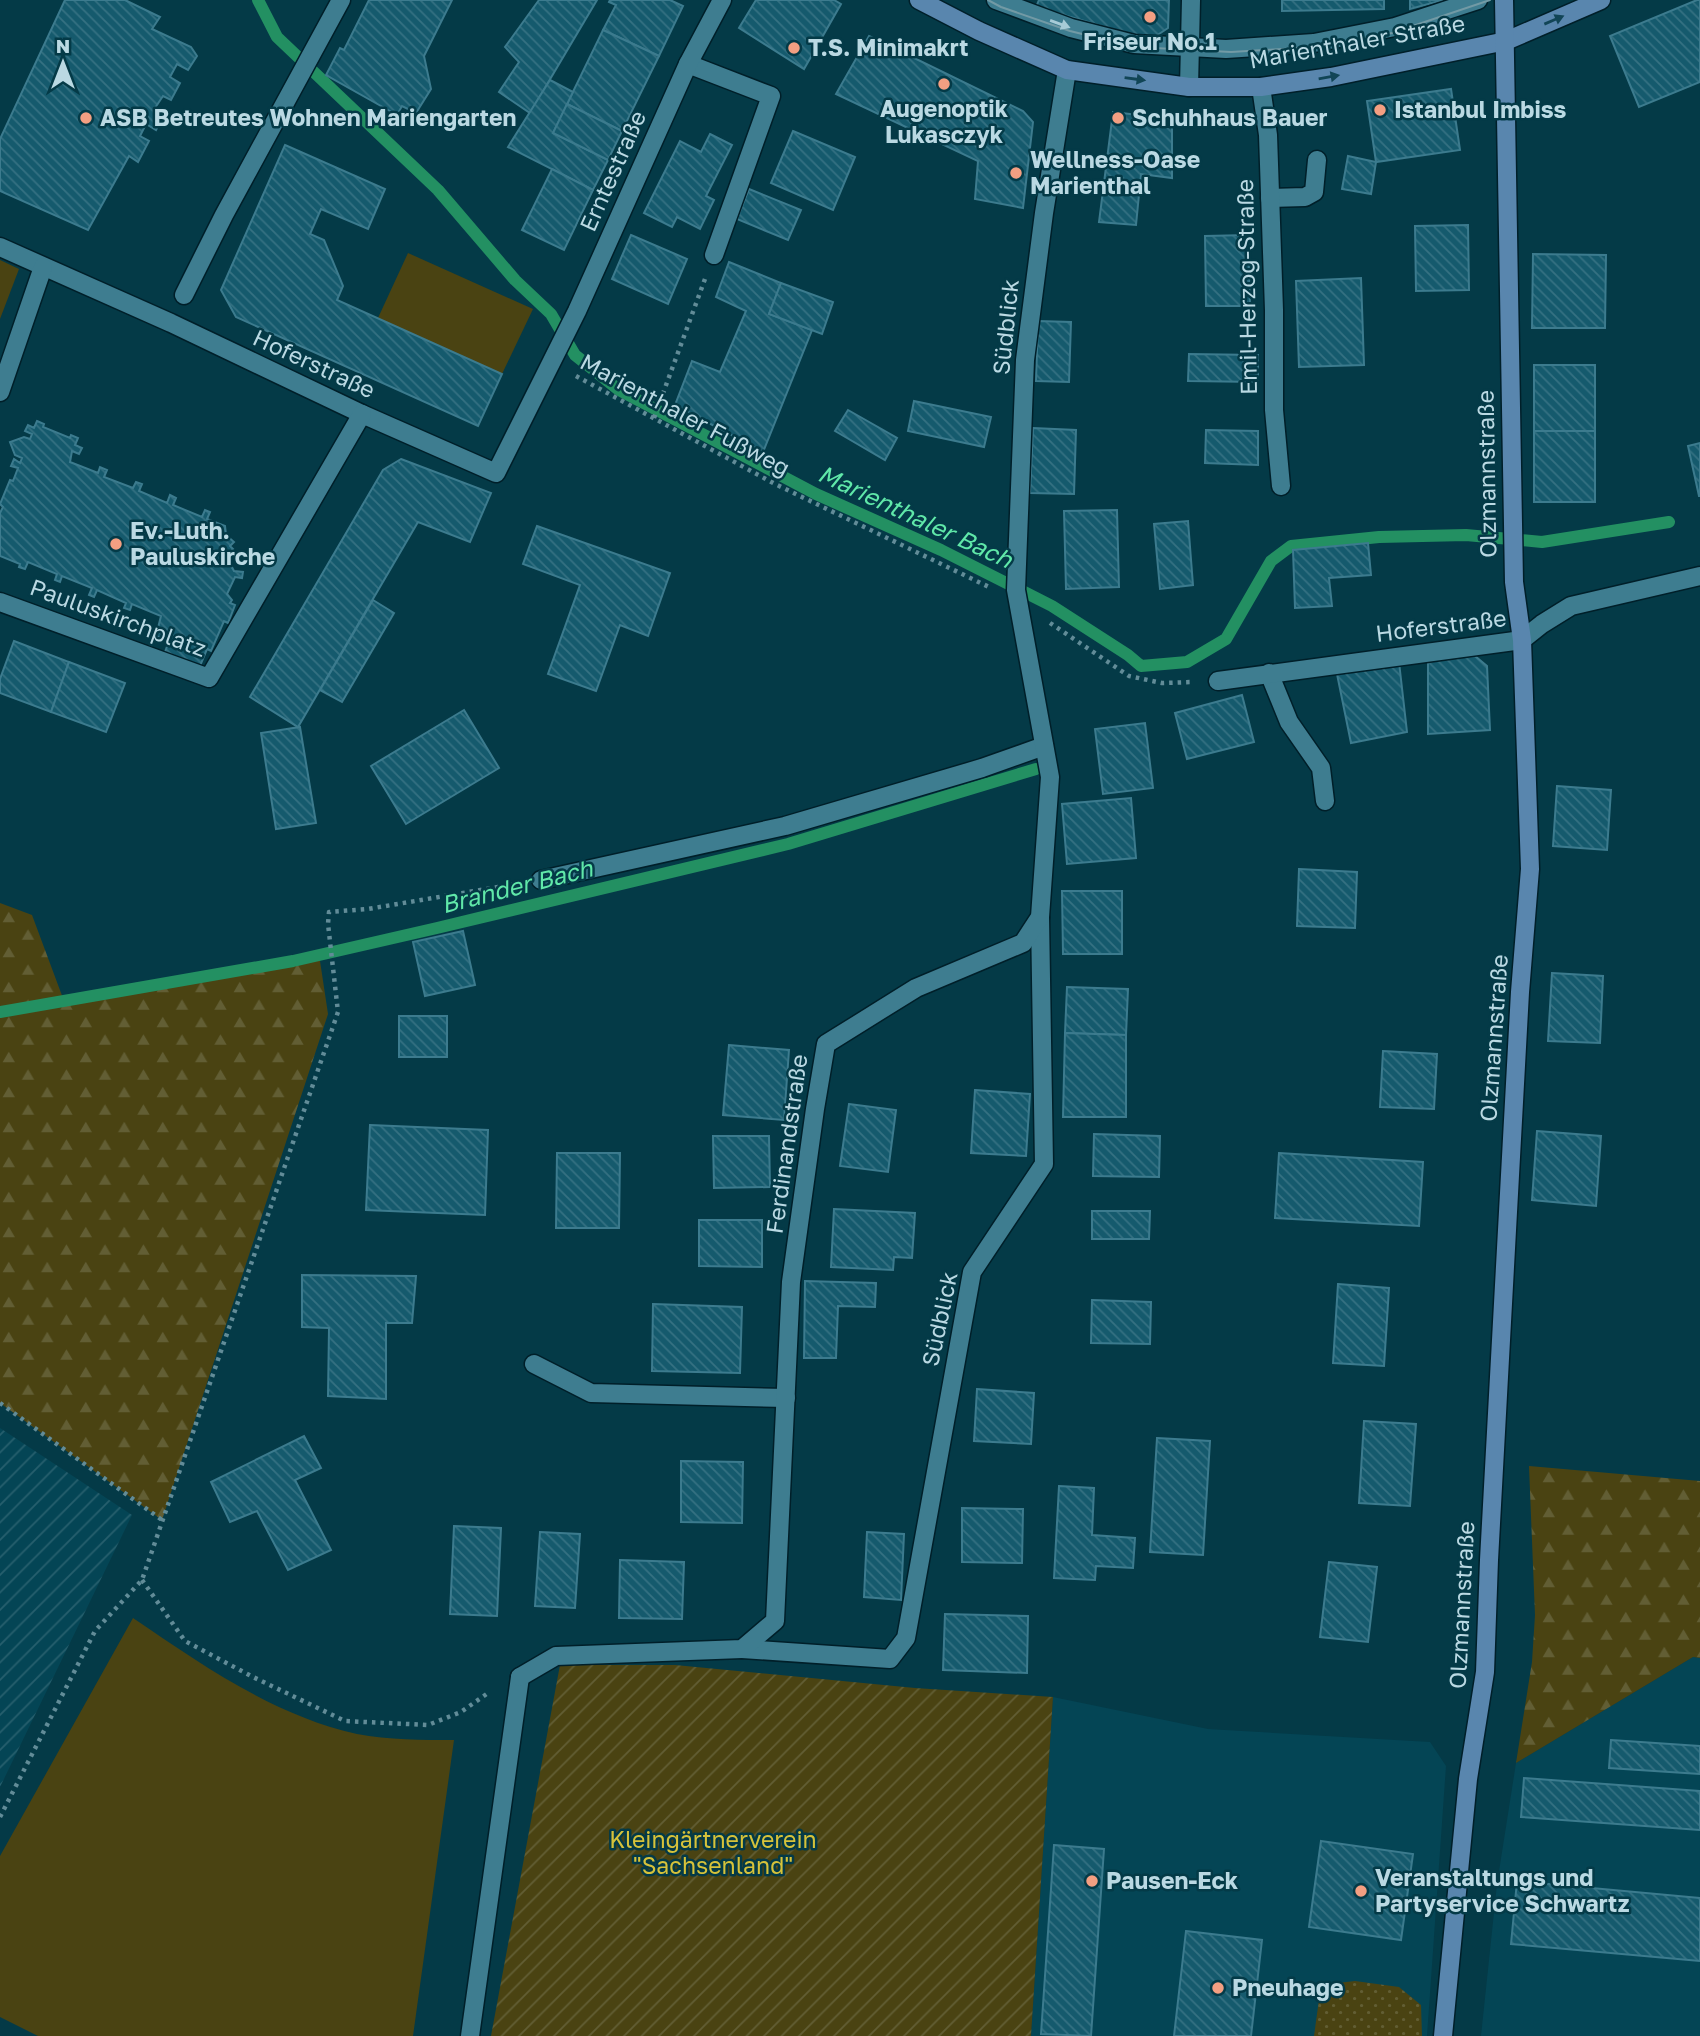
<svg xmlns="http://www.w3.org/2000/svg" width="1700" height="2036" viewBox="0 0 1700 2036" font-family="'Golos Text',sans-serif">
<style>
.built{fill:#044555}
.industrial{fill:url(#industrial-furrows)}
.grass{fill:url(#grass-dots)}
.forest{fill:url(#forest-firs)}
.park{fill:#4a4312}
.garden{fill:url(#garden-furrows)}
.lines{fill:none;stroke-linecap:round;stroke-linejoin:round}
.stream{stroke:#239062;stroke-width:12}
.building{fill:url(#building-back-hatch);stroke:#3c7b8e;stroke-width:2}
.lane-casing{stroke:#001f29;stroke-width:21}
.street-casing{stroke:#001f29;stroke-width:21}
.secondary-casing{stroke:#001f29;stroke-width:21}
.path{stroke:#628c98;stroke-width:4.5;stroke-dasharray:3.5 5;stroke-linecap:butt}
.lane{stroke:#3e7d90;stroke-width:18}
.street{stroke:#3e7d90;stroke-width:18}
.secondary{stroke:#5986ae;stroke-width:18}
.tram{stroke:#729aa5;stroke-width:2}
.oneway{fill:#114556}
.oneway2{fill:#a7cbd7}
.poi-dot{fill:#f39f82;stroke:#043a47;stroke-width:2.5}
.labels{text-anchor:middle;stroke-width:5;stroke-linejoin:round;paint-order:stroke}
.poi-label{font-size:23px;font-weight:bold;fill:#bad9e3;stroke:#043a47;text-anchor:start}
.street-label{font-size:23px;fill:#bad9e3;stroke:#043a47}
.park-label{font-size:23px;fill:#d6c23a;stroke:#043a47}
.water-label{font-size:24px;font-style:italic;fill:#60e8a9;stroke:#043a47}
</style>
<defs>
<pattern id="industrial-furrows" width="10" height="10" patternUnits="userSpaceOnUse" patternTransform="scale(1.75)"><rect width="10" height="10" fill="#044555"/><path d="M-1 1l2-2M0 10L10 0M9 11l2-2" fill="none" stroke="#265f6d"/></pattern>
<pattern id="grass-dots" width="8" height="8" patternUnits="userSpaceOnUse" patternTransform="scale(1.75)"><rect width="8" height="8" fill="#4a4312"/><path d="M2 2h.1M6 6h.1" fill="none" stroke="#625e34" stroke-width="1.8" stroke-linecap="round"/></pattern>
<pattern id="forest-firs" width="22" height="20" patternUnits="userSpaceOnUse" patternTransform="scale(1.75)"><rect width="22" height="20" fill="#4a4312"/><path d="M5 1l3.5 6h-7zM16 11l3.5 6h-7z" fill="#625e34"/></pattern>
<pattern id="garden-furrows" width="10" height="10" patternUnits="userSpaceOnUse" patternTransform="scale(1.75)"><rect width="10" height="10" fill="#4a4312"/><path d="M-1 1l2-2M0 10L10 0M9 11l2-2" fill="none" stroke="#625e34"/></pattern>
<pattern id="building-back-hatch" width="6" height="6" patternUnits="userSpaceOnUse" patternTransform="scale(1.75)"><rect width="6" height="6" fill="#155a6d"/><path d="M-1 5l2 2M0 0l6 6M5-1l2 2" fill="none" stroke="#357182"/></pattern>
</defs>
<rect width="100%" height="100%" fill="#043a47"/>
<g class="built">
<polygon points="1693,1657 1700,1658 1700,2036 1481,2036 1497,1884 1516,1763"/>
<polygon points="1053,1697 1208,1729 1430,1742 1446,1766 1427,2036 1031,2036"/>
</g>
<polygon class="industrial" points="0,1428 132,1515 0,1787"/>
<polygon class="grass" points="1355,1981 1399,1987 1421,2005 1422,2036 1314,2036 1321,1985"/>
<g class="forest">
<polygon points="0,903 32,915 64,1001 293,961 320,961 328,1014 162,1520 0,1403"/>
<polygon points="1529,1466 1700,1481 1700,1658 1693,1657 1516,1763 1532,1662 1535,1615"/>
</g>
<g class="park">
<polygon points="408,253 533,309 502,374 378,318"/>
<polygon points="0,260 19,269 0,319"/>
<path d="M133,1618C202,1665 275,1716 357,1734C389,1740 422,1740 454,1740L413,2036H38L0,2017V1856Z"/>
</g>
<polygon class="garden" points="560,1665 675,1665 915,1688 1053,1697 1031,2036 491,2036"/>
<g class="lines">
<g class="stream">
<polyline points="258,0 277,37 438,190 515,280 551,314 575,355 619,390 816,494 941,550 1052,606 1128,655 1141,666 1187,662 1226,639 1271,561 1291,546 1379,537 1466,535 1542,542 1669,522"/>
<polyline points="0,1012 293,961 437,928 788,844 1036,769"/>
</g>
</g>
<g class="building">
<polygon points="65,0 125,0 160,17 152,29 191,47 197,56 188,70 177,64 170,77 180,83 171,100 163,96 155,108 165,112 156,130 146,124 140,136 149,141 138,162 129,156 88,230 0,191 0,139"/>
<polygon points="369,0 452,0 424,56 431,89 416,113 402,106 397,115 326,75 340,48 344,50"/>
<polygon points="539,0 597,0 530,113 499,92 519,62 505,47"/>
<polygon points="610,0 670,0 683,6 659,56 603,30 616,5 609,2"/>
<polygon points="756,0 834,0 841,4 804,69 739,28"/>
<polygon points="1039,0 1169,0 1168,28 1150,40 1036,7"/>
<polygon points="1282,0 1384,0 1384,9 1282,11"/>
<polygon points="1410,0 1443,0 1410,9"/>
<polygon points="1697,0 1700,0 1700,82 1639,107 1610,36"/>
<polygon points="603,30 659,56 622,131 567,104"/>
<polygon points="869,36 1023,111 1033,122 1023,208 975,199 978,161 836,94"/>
<polygon points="550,80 573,92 553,133 608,160 593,190 508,147"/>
<polygon points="1451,89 1460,150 1376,162 1367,101"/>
<polygon points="567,104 622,131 608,160 553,133"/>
<polygon points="1113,112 1172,119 1172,178 1141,174 1136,225 1099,222"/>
<polygon points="793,131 855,157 833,210 771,183"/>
<polygon points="710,134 732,145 706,196 714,200 700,229 677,217 672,227 644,213 680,141 701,152"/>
<polygon points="285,145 385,189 368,229 321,209 310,234 324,240 343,286 337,300 502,374 478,426 236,317 221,290"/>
<polygon points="1348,156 1376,162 1371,194 1342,189"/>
<polygon points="552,169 593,190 564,250 522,230"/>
<polygon points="749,189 801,210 788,240 737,219"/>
<polygon points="1468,225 1469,290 1416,291 1415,226"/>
<polygon points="631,235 687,259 668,304 612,279"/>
<polygon points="1248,235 1250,306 1206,306 1205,236"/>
<polygon points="1533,254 1606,255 1605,328 1532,328"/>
<polygon points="729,262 781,283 769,314 812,330 763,452 675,405 692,361 720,372 746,311 716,297"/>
<polygon points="1361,278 1364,365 1299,367 1296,281"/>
<polygon points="781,283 833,302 822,334 769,314"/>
<polygon points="1038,321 1071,322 1069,382 1036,381"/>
<polygon points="1189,354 1258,355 1258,382 1188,381"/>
<rect x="1534" y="365" width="61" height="66"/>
<polygon points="914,401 991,417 984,447 908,431"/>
<polygon points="848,410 897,438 885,460 835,431"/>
<polygon points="37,421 44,424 43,427 70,438 71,435 78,438 75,445 82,448 79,454 72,451 70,462 98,473 100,467 107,470 104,477 133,488 136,482 142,484 139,491 167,503 170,495 176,498 173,505 202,517 205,510 210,512 207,519 225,526 226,535 234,542 230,546 233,549 226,556 234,571 243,572 242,578 235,577 227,594 232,600 230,603 235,605 228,623 224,621 211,651 207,649 200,666 165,652 169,641 156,636 161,616 132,604 130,610 124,608 126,603 97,590 94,597 89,595 92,588 62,576 60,582 55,580 57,574 28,562 25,569 19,567 20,564 0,556 0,513 3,507 0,504 10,480 13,481 18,468 11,466 14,459 20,463 22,458 15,455 10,442 24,437 30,439 32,434 25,431 28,425 34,428"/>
<polygon points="1033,428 1076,430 1074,494 1030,493"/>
<polygon points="1206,430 1258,431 1258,465 1205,463"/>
<rect x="1534" y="431" width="61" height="71"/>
<polygon points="1700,443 1700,496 1699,496 1688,446"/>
<polygon points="401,459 491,493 470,542 418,522 298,727 250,697 383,470"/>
<polygon points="1117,510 1119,587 1066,589 1064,511"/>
<polygon points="1188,521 1193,585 1160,589 1154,524"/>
<polygon points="537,526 670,573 648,636 620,625 596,691 548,674 580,585 523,564"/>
<polygon points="1368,543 1371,575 1329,578 1332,606 1295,608 1293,550"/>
<polygon points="373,600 394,613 342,702 320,690"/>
<polygon points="14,641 69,662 51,712 0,693 0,679"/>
<polygon points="1475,656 1487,666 1490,730 1428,734 1428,658"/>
<polygon points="69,662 125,683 106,732 51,712"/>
<polygon points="1399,662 1407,732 1351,743 1337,674"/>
<polygon points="1242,695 1254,742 1187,759 1175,713"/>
<polygon points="464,710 499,768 406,824 371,766"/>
<polygon points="1145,723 1153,788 1103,794 1095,729"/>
<polygon points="300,727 316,823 276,829 261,733"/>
<polygon points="1557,786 1611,790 1607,850 1553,846"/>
<polygon points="1131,798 1136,858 1067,864 1062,804"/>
<polygon points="1299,869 1357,872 1355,928 1297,926"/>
<polygon points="1062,891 1122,891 1122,954 1063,954"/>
<polygon points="463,931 475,985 425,996 413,942"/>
<polygon points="1552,973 1603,976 1600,1043 1548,1041"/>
<polygon points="1067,987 1128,989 1126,1035 1065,1033"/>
<rect x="399" y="1016" width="48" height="41"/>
<polygon points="1065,1033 1126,1035 1126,1117 1063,1117"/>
<polygon points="729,1045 789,1050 784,1120 723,1115"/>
<polygon points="1383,1051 1437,1054 1434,1109 1380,1107"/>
<polygon points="975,1090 1030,1094 1026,1156 971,1153"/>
<polygon points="849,1104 896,1110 888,1172 840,1166"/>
<polygon points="370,1125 488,1130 485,1215 366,1210"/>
<polygon points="1537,1131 1601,1136 1596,1206 1532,1200"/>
<polygon points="1094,1134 1160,1136 1159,1177 1093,1176"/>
<polygon points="713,1136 769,1136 770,1187 714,1188"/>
<polygon points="557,1153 620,1153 619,1228 556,1228"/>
<polygon points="1279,1153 1423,1162 1419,1226 1275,1218"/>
<polygon points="834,1209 915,1213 912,1258 894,1257 893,1270 831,1267"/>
<polygon points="1092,1211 1150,1211 1149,1239 1092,1239"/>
<polygon points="699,1220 762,1220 762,1267 699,1266"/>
<polygon points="302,1275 416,1276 412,1323 386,1323 386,1399 328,1396 329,1328 302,1327"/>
<polygon points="805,1281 876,1283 875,1307 838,1306 836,1358 804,1358"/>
<polygon points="1338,1284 1389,1288 1384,1366 1333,1363"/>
<polygon points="1092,1300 1151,1302 1150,1344 1091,1343"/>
<polygon points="653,1304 742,1307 740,1373 652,1371"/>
<polygon points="977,1389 1034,1393 1031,1444 974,1441"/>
<polygon points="1364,1421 1416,1424 1410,1506 1359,1503"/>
<polygon points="304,1436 321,1468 295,1480 331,1550 288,1570 257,1511 230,1522 211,1482"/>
<polygon points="1157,1438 1210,1441 1203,1555 1150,1552"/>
<polygon points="681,1461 743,1462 742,1523 681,1522"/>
<polygon points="1059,1486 1094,1488 1092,1535 1135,1538 1133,1568 1096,1566 1095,1580 1054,1578"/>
<polygon points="962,1508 1023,1509 1022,1563 962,1562"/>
<polygon points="454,1526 501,1528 497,1616 450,1614"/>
<polygon points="540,1532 580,1534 575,1608 535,1606"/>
<polygon points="867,1532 904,1534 901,1600 864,1597"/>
<polygon points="620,1560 684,1562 682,1619 619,1618"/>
<polygon points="1329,1562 1377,1567 1368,1642 1320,1637"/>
<polygon points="945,1614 1028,1616 1027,1673 943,1670"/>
<polygon points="1611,1740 1700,1746 1700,1774 1609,1768"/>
<polygon points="1524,1778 1700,1791 1700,1830 1521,1817"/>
<polygon points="1321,1841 1413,1854 1401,1940 1309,1927"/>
<polygon points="1054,1845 1104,1849 1091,2036 1041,2034"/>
<polygon points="1517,1881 1700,1898 1700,1961 1511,1944"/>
<polygon points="1186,1931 1262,1940 1251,2036 1174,2036"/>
</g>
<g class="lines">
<defs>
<g id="lane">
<polyline points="996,0 1071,28 1134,44 1226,49 1314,43 1395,27 1478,0"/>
<polyline points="688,64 771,96 714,255"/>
<polyline points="1270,198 1305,197 1314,192 1317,160"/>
<polyline points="1269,673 1289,722 1321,768 1325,801"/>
<polyline points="541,880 785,826 982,768 1044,746"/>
<polyline points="534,1364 591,1393 786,1398"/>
<polyline points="742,1649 890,1659 906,1638 972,1272 1044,1164 1040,917"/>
<polyline points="470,2036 520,1677"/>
</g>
<g id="street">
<polyline points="1189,87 1191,0"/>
<polyline points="1261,87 1268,135 1274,310 1274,410 1281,486"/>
<polyline points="0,247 171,323 362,414 496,473 577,311 688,64 722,0"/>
<polyline points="184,295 224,215 341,0"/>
<polyline points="0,392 43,267"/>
<polyline points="0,602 209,678 362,414"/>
<polyline points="1218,681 1522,640 1542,624 1571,606 1700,576"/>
<polyline points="520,1677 556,1656 742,1649 775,1621 791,1282 815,1109 826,1044 916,988 1023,943 1040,917 1050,777 1016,590 1025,360 1044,213 1067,70"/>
</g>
<g id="secondary">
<polyline points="919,0 979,31 1067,70 1189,87 1261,87 1331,77 1506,41 1601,0"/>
<polyline points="1443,2036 1468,1779 1485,1672 1489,1560 1520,992 1530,869 1522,640 1514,582 1504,0"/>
</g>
</defs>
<use href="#lane" class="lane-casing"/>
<use href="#street" class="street-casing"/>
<use href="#secondary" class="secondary-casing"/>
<g class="path">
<polyline points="576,376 775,484 989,587"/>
<polyline points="654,418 705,279"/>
<polyline points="1050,623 1129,676 1162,683 1193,682"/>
<polyline points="0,1403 162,1520"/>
<polyline points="142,1580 185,1641 253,1677 345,1721 428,1725 461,1712 488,1693"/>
<polyline points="0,1817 95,1631 142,1580 338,1012 328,924 329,912 368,909 516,884"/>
</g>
<use href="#lane" class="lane"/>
<use href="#street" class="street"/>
<use href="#secondary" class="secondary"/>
<polyline class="tram" points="988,0 1001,7 1070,31 1135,47 1231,52 1317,47 1392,33 1490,0"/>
</g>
<defs><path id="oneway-solid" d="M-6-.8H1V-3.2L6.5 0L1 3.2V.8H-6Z" transform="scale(1.75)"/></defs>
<g class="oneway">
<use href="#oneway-solid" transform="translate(1554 20) rotate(-23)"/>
<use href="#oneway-solid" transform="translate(1329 77) rotate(-10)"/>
<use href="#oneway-solid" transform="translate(1135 79) rotate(8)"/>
</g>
<use class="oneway2" href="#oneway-solid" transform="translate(1060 24) rotate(20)"/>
<g class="poi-dot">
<circle cx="1150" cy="17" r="7"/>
<circle cx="794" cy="48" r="7"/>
<circle cx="944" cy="84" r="7"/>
<circle cx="1380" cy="110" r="7"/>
<circle cx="86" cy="118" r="7"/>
<circle cx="1118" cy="118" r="7"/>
<circle cx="1016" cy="173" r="7"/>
<circle cx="116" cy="544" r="7"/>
<circle cx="1092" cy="1881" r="7"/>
<circle cx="1361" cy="1891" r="7"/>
<circle cx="1218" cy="1988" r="7"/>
</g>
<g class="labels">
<g class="poi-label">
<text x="1150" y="50" text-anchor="middle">Friseur No.1</text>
<text x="808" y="56">T.S. Minimakrt</text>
<text x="944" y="117" text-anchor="middle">Augenoptik<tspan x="944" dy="26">Lukasczyk</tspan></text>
<text x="1394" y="118">Istanbul Imbiss</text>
<text x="100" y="126">ASB Betreutes Wohnen Mariengarten</text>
<text x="1132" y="126">Schuhhaus Bauer</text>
<text x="1030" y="168">Wellness-Oase<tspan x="1030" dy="26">Marienthal</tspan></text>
<text x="130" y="539">Ev.-Luth.<tspan x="130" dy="26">Pauluskirche</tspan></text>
<text x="1375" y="1886">Veranstaltungs und<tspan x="1375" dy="26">Partyservice Schwartz</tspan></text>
<text x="1106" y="1889">Pausen-Eck</text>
<text x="1232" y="1996">Pneuhage</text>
</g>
<g class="street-label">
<text transform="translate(1357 42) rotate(-10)" y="8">Marienthaler Straße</text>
<text transform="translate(613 171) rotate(-66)" y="8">Erntestraße</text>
<text transform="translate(1247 287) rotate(-91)" y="8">Emil-Herzog-Straße</text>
<text transform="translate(1006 327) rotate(-84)" y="8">Südblick</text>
<text transform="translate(314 364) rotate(25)" y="8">Hoferstraße</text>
<text transform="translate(685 415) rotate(28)" y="8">Marienthaler Fußweg</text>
<text transform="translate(1487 474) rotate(-91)" y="8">Olzmannstraße</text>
<text transform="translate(118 618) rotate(20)" y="8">Pauluskirchplatz</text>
<text transform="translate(1441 626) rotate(-7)" y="8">Hoferstraße</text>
<text transform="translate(1494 1038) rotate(-86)" y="8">Olzmannstraße</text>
<text transform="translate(787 1144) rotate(-82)" y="8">Ferdinandstraße</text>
<text transform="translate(940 1319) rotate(-78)" y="8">Südblick</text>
<text transform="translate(1462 1605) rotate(-87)" y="8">Olzmannstraße</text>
</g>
<g class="park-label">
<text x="713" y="1848">Kleingärtnerverein<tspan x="713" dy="26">"Sachsenland"</tspan></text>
</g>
<g class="water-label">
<text transform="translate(915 517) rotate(25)" y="8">Marienthaler Bach</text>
<text transform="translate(517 887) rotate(-14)" y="8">Brander Bach</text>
</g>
</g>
<g transform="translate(63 63)" stroke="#043a47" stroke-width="5" paint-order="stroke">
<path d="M0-5L12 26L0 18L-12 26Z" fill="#bad9e3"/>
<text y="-10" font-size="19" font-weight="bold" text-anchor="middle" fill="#bad9e3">N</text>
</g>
</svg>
